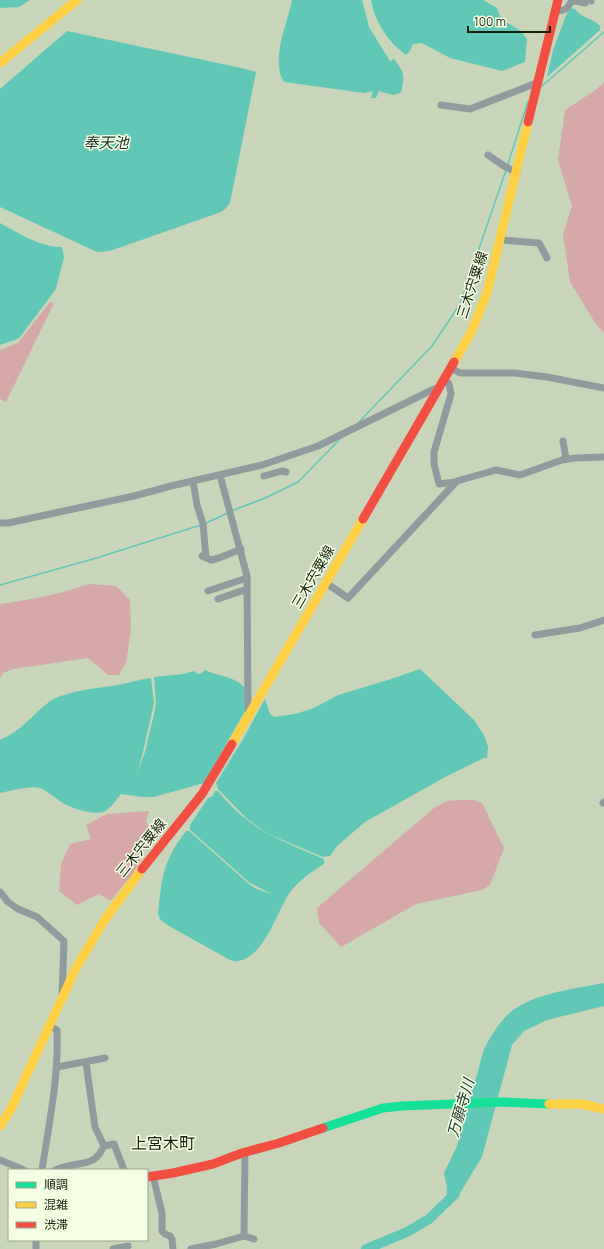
<svg xmlns="http://www.w3.org/2000/svg" width="604" height="1249" viewBox="0 0 604 1249" font-family="Manrope,'Noto Sans JP',sans-serif">
<style>
.forest{fill:#d6a8a7}
.water{fill:#61c8b7}
.lines{fill:none;stroke-linecap:round;stroke-linejoin:round}
.stream{stroke:#61c8b7;stroke-width:1.5}
.river{stroke:#61c8b7;stroke-width:10}
.street{stroke:#909b9e;stroke-width:7}
.fast{stroke:#16e098;stroke-width:9}
.slow{stroke:#ffcf43;stroke-width:9}
.jam{stroke:#f24e42;stroke-width:9}
.labels{text-anchor:middle;stroke-width:3;stroke-linejoin:round;paint-order:stroke}
.street-label{font-size:14px;fill:#19200c;stroke:#f3fee3}
.water-label{font-size:15px;font-style:italic;fill:#203734;stroke:#f3fee3}
.quarter-label{font-size:16px;fill:#19200c;stroke:#f3fee3}
</style>
<rect width="100%" height="100%" fill="#c9d5b8"/>
<g class="forest">
<polygon points="604,82 604,333 596,324 570,282 563,234 572,206 558,160 565,110 597,89"/>
<polygon points="50,302 54,303 6,402 0,399 0,350 18,343"/>
<path d="M89,584L116,586L130,600L131,631L126,663L119,675H108L88,658L13,669L3,673L0,678V604C31,600 60,594 89,584Z"/>
<polygon points="460,800 473,800 482,803 504,848 490,885 482,890 416,904 341,947 319,923 317,908 434,808 447,801"/>
<polygon points="149,811 146,821 151,833 139,863 132,875 110,901 99,894 77,905 59,891 61,864 70,844 91,839 86,825 107,814"/>
</g>
<g class="water">
<polygon points="0,0 30,0 19,7 0,8"/>
<path d="M292,0H362L369,27L390,61L394,59C405,74 405,74 401,93L393,95L379,91L376,98H371L373,91L364,93L284,82C270,60 288,22 292,0Z"/>
<path d="M371,0H483L497,8L501,19L521,31L527,39L525,62L502,71L450,58L422,43L413,44L410,51L406,55C388,42 375,22 371,0Z"/>
<path d="M571,8L575,9C581,18 593,18 600,26V30L547,77L553,50L567,13Z"/>
<polygon points="67,31 246,69 256,72 230,203 226,208 221,212 110,251 97,252 0,207 0,89"/>
<path d="M0,223C19,233 39,247 62,247L64,257L56,289L20,337L15,340L0,345Z"/>
<polygon points="420,669 474,720 484,735 488,747 487,758 484,758 447,776 365,822 337,846 330,856 323,857 273,836 264,831 246,818 218,789 216,783 242,741 265,699 270,714 274,717 295,714 314,708 338,695 388,680"/>
<path d="M205,670C219,677 233,675 245,688V711L204,783L154,797H142L121,794C117,799 112,806 107,810C97,817 73,809 63,803C56,799 48,791 40,788C30,785 10,791 0,793V740C20,732 32,715 49,702C64,691 99,688 118,685C129,683 140,679 151,678L154,703L143,752L137,774L145,752L154,714L156,703L154,677L183,674L194,671L198,674L202,673Z"/>
<path d="M215,791H218C249,830 280,840 324,859V864C312,871 300,880 291,891C277,910 266,955 239,961C236,962 233,961 230,960L169,926C163,922 159,920 158,913C162,877 163,861 186,831H189L249,884L257,889L272,894L250,883L190,830V825L208,798L213,796Z"/>
<path d="M604,983V1006L547,1020L524,1031L512,1045L482,1157L457,1198L449,1206L446,1203L447,1187L444,1173L457,1146L484,1049C489,1039 503,1016 513,1010C540,992 573,989 604,983Z"/>
</g>
<g class="lines">
<g class="stream">
<polyline points="542,86 604,32"/>
<polyline points="508,164 528,101"/>
<polyline points="359,422 432,346 460,304 506,170"/>
<polyline points="231,511 263,499 298,482 341,438"/>
<polyline points="206,523 228,513"/>
<polyline points="0,585 93,559 201,525"/>
</g>
<polyline class="river" points="366,1249 407,1232 429,1219 455,1194"/>
<g class="street">
<polyline points="591,1 591,0"/>
<path d="M556,11C565,11 567,9 571,2L576,1L585,3"/>
<polyline points="441,105 470,109 534,84 538,84"/>
<polyline points="488,155 504,166 517,173"/>
<polyline points="501,240 539,243 547,258"/>
<polyline points="451,368 460,373 514,373 547,377 604,388"/>
<polyline points="444,379 449,384 451,394 434,452 434,464 439,484 455,482"/>
<polyline points="563,441 566,459"/>
<polyline points="220,475 247,576 248,710 250,714"/>
<polyline points="264,476 282,471 286,472"/>
<polyline points="193,481 197,505 203,524 206,557"/>
<polyline points="0,523 8,523 134,496 171,486 262,465 318,446 434,389 438,390"/>
<polyline points="202,556 211,560 219,558 241,549"/>
<polyline points="326,583 348,598 457,481 496,470 520,475 562,460 575,458 604,457"/>
<polyline points="208,591 247,578"/>
<polyline points="218,599 247,589"/>
<polyline points="535,635 580,628 604,620"/>
<polyline points="603,803 604,802"/>
<polyline points="0,892 8,902 18,909 37,917 64,941 62,997"/>
<polyline points="86,1063 95,1127 104,1146 114,1144 124,1170"/>
<polyline points="57,1067 105,1058"/>
<polyline points="0,1160 24,1170"/>
<path d="M42,1170C49,1123 59,1077 57,1030L50,1026"/>
<path d="M55,1170C61,1168 67,1166 73,1165C89,1162 96,1163 104,1146"/>
<polyline points="153,1176 162,1213 162,1231 165,1234 170,1236 172,1239 173,1249"/>
<polyline points="244,1236 245,1152"/>
<polyline points="36,1249 36,1240"/>
<polyline points="113,1249 128,1246"/>
<polyline points="191,1249 216,1244 244,1236 254,1239"/>
</g>
<polyline class="fast" points="323,1128 383,1108 402,1106 503,1102 549,1104"/>
<g class="slow">
<polyline points="0,63 77,0"/>
<polyline points="454,362 471,333 487,293 528,122"/>
<polyline points="232,744 363,519"/>
<polyline points="549,1104 582,1104 604,1109"/>
<polyline points="0,1126 11,1109 76,968 104,921 142,869"/>
</g>
<g class="jam">
<polyline points="528,122 558,0"/>
<polyline points="363,519 454,362"/>
<polyline points="142,869 202,794 232,744"/>
<polyline points="147,1177 173,1173 213,1164 242,1153 279,1143 323,1128"/>
</g>
</g>
<g class="labels">
<g class="street-label">
<text transform="translate(472 285) rotate(-72)" y="5">三木宍粟線</text>
<text transform="translate(313 577) rotate(-60)" y="5">三木宍粟線</text>
<text transform="translate(141 848) rotate(-51)" y="5">三木宍粟線</text>
</g>
<g class="water-label">
<text x="106" y="148">奉天池</text>
<text transform="translate(461 1108) rotate(-74)" y="5">万願寺川</text>
</g>
<g class="quarter-label">
<text x="163" y="1149">上宮木町</text>
</g>
</g>
<rect x="8" y="1169" width="140" height="72" fill="#f3fee3" stroke="#9ca58d"/>
<rect x="16" y="1182" width="20" height="6" fill="#16e098" stroke="#9ca58d"/>
<text x="44" y="1189" font-size="12" fill="#19200c">順調</text>
<rect x="16" y="1202" width="20" height="6" fill="#ffcf43" stroke="#9ca58d"/>
<text x="44" y="1209" font-size="12" fill="#19200c">混雑</text>
<rect x="16" y="1222" width="20" height="6" fill="#f24e42" stroke="#9ca58d"/>
<text x="44" y="1229" font-size="12" fill="#19200c">渋滞</text>
<path d="M468 26v6h82v-6" fill="none" stroke="#19200c" stroke-width="2"/>
<text x="474" y="26" font-size="12" fill="#19200c" stroke="#f3fee3" stroke-width="3" paint-order="stroke">100 m</text>
</svg>
